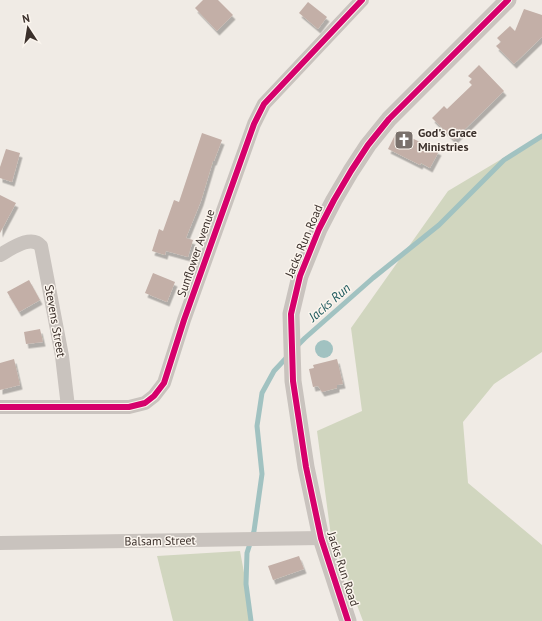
<svg xmlns="http://www.w3.org/2000/svg" width="542" height="621" viewBox="0 0 542 621" font-family="'PT Sans',sans-serif">
<style>
.green{fill:#d1d6bf}
.water{fill:#a1c2c1}
.lines{fill:none;stroke-linecap:round;stroke-linejoin:round}
.stream{stroke:#a1c2c1;stroke-width:5}
.building{fill:#c3afa7;filter:url(#shadow)}
.minor{stroke:#c9c3be;stroke-width:14}
.tertiary{stroke:#c9c3be;stroke-width:17}
.cycleway-casing{stroke:#fbf5ee;stroke-width:8}
.cycleway{stroke:#d6006c;stroke-width:6}
.labels{text-anchor:middle;stroke-width:3;stroke-linejoin:round;paint-order:stroke}
.poi-label{font-size:12px;font-weight:bold;fill:#3b302b;stroke:#fbf5ee;text-anchor:start}
.street-label{font-size:12px;fill:#3b302b;stroke:#fbf5ee}
.water-label{font-size:13px;font-style:italic;fill:#1f5a5e;stroke:#fbf5ee}
</style>
<defs>
<filter id="shadow"><feDropShadow dx="2.5" dy="4.5" stdDeviation="0" flood-color="#0004"/></filter>
</defs>
<rect width="100%" height="100%" fill="#f0ebe5"/>
<g class="green">
<polygon points="542,135 542,352 494,384 463,422 468,483 542,545 542,621 363,621 331,536 317,431 362,411 351,328 448,191"/>
<polygon points="240,551 253,621 173,621 157,556"/>
</g>
<circle class="water" cx="324" cy="349" r="9"/>
<g class="lines">
<g class="stream">
<polyline points="296,347 305,338 373,278 439,225 504,160 542,136"/>
<polyline points="251,621 246,584 247,553 254,531 262,474 257,426 262,393 274,371 288,356"/>
</g>
</g>
<g class="building">
<polygon points="203,0 218,0 233,15 217,31 195,8"/>
<polygon points="308,2 327,17 318,29 299,13"/>
<polygon points="524,9 542,15 542,37 514,64 496,46 501,42 497,38 510,26 515,31"/>
<polygon points="479,65 504,91 454,140 432,118 444,106 447,109 472,85 469,82 472,79 468,76"/>
<polygon points="397,131 439,151 430,168 421,163 420,165 388,149"/>
<polygon points="202,133 222,140 214,161 213,161 201,201 186,238 193,240 188,257 166,251 165,255 152,251 159,229 163,231 174,200 179,202"/>
<polygon points="6,149 20,153 12,182 0,178 0,167"/>
<polygon points="0,195 16,203 0,233"/>
<polygon points="153,273 175,282 167,302 145,293"/>
<polygon points="29,280 40,300 19,312 7,292"/>
<polygon points="40,329 43,342 26,344 24,332"/>
<polygon points="14,359 20,385 0,390 0,363"/>
<polygon points="337,359 343,384 337,385 337,388 322,392 318,386 313,387 309,369 314,368 313,365"/>
<polygon points="299,556 304,569 273,580 268,566"/>
</g>
<g class="lines">
<g class="minor">
<path d="M0,255C11,249 31,234 41,246L62,356L68,407"/>
<polyline points="0,407 129,407 145,403 154,396 164,383 184,320 254,124 264,104 362,0"/>
<polyline points="0,543 321,538"/>
</g>
<polyline class="tertiary" points="348,621 321,538 306,467 293,381 291,314 300,276 319,229 334,200 351,171 368,145 389,119 508,0"/>
<defs>
<g id="cycleway">
<polyline points="0,407 129,407 145,403 154,396 164,383 184,320 254,124 264,104 362,0"/>
<polyline points="348,621 321,538 306,467 293,381 291,314 300,276 319,229 334,200 351,171 368,145 389,119 508,0"/>
</g>
</defs>
<use href="#cycleway" class="cycleway-casing"/>
<use href="#cycleway" class="cycleway"/>
</g>
<defs>
<symbol id="church-square" viewBox="-11 -11 22 22"><rect x="-9" y="-9" width="18" height="18" rx="4" fill="#7a716c" stroke="#fbf5ee"/><path d="M-1.2-6h2.4v3.5h3.3v2.4h-3.3V6h-2.4V-.1h-3.3v-2.4h3.3Z" fill="#fff"/></symbol>
</defs>
<g fill-rule="evenodd">
<use href="#church-square" x="393" y="129" width="22" height="22"/>
</g>
<g class="labels">
<g class="poi-label">
<text x="418" y="137">God's Grace<tspan x="418" dy="14">Ministries</tspan></text>
</g>
<g class="street-label">
<text transform="translate(304 241) rotate(-67)" y="4">Jacks Run Road</text>
<text transform="translate(196 253) rotate(-71)" y="4">Sunflower Avenue</text>
<text transform="translate(55 321) rotate(80)" y="4">Stevens Street</text>
<text transform="translate(160 541) rotate(-1)" y="4">Balsam Street</text>
<text transform="translate(343 569) rotate(72)" y="4">Jacks Run Road</text>
</g>
<g class="water-label">
<text transform="translate(329 302) rotate(-41)" y="5">Jacks Run</text>
</g>
</g>
<g transform="translate(28 28) rotate(348)" stroke="#fbf5ee" stroke-width="3" paint-order="stroke">
<path d="M0-3L7 15L0 10L-7 15Z" fill="#3b302b"/>
<text y="-6" font-size="11" font-weight="bold" text-anchor="middle" fill="#3b302b">N</text>
</g>
</svg>
